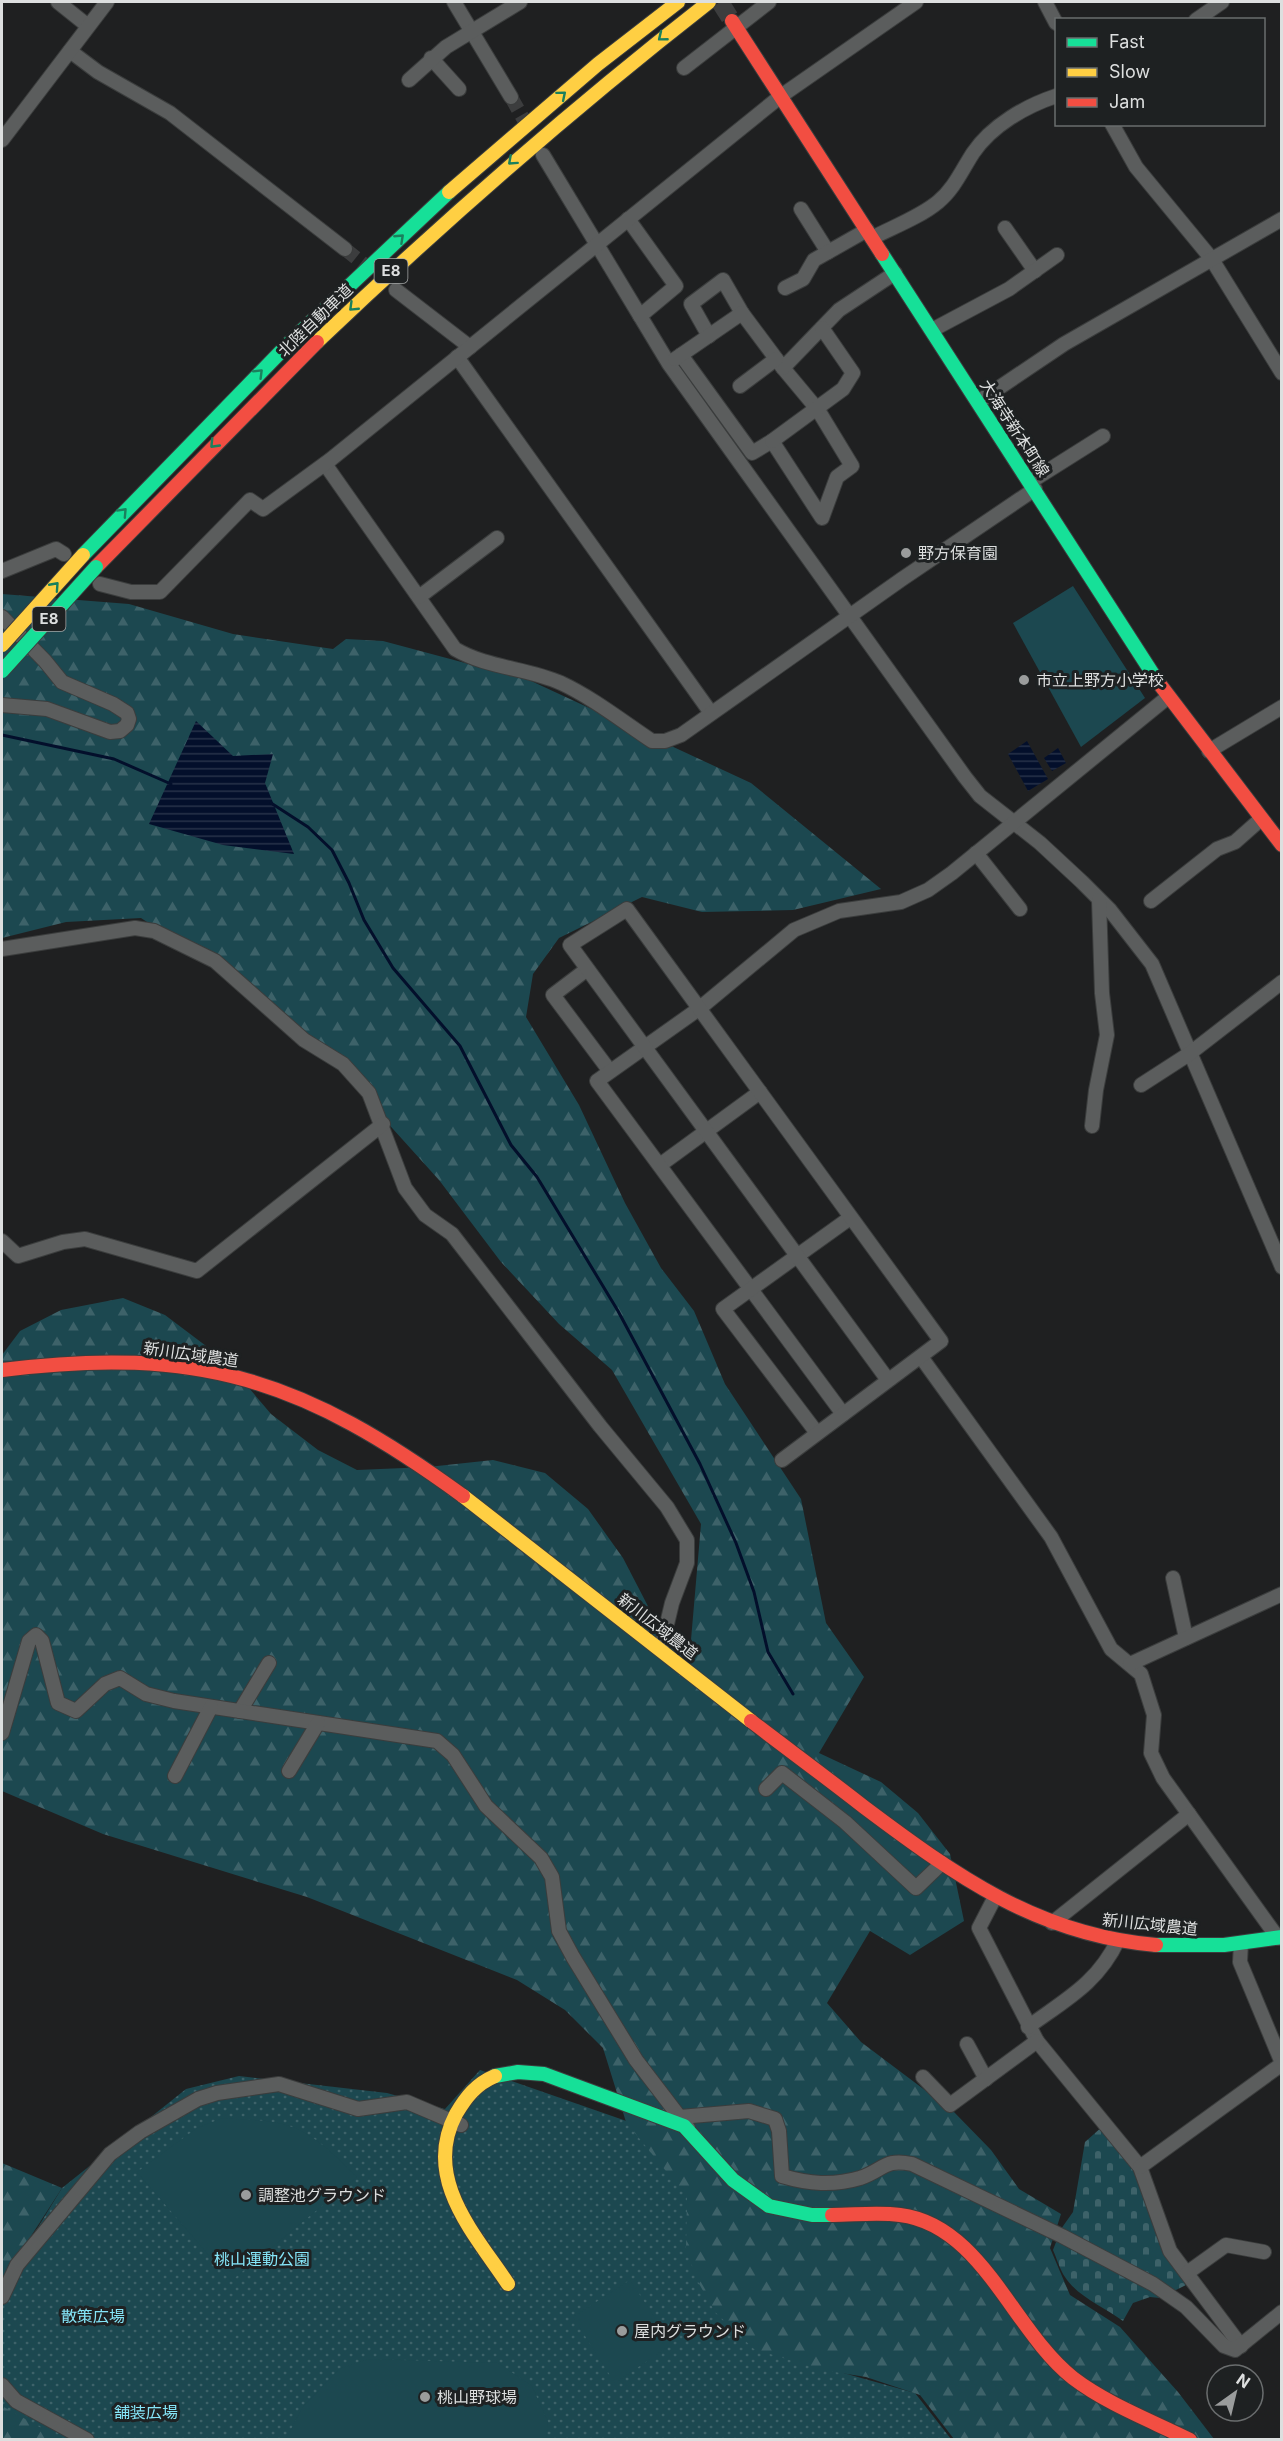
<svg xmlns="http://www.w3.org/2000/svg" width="1283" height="2441" viewBox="0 0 1283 2441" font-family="Inter,'Noto Sans JP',sans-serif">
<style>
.green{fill:url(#green-dots)}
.forest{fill:url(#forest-firs)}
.cemetery{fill:url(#cemetery-stones)}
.pitch{fill:#1c4850}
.water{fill:url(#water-rules)}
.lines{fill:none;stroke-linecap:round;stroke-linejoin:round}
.stream{stroke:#030f2b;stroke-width:3}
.street-tunnel{stroke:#3c3d3e;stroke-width:14;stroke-dasharray:14 7;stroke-linecap:butt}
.secondary-tunnel{stroke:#3c3d3e;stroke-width:18;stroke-dasharray:18 9;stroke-linecap:butt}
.street-casing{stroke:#3b3d3d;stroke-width:16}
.fast-casing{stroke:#3b3d3d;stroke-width:16}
.slow-casing{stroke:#3b3d3d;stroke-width:16}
.jam-casing{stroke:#3b3d3d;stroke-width:16}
.street{stroke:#5b5d5d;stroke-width:14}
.fast{stroke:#16e098;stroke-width:14}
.slow{stroke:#ffcf43;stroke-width:14}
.jam{stroke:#f24e42;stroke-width:14}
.fast-bridge-casing{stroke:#3b3d3d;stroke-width:16;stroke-linecap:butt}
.slow-bridge-casing{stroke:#3b3d3d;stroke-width:16;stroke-linecap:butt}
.fast-bridge{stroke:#16e098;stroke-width:14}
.slow-bridge{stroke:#ffcf43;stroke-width:14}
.oneway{stroke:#1a805d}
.poi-dot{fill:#9a9c9c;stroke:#1e2122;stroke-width:2}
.labels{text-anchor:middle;stroke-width:6;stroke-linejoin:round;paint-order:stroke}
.shield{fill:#1e2122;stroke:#a4a6a6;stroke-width:1.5}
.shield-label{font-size:15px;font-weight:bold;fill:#dddfdf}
.street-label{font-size:16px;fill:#dddfdf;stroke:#1e2122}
.poi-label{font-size:16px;fill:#dddfdf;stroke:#1e2122;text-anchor:start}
.park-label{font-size:16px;fill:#85e5f8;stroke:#1e2122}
</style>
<defs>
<pattern id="green-dots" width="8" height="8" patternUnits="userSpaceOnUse" patternTransform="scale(1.5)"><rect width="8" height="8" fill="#1c4850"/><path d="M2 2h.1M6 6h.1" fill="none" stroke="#3d6269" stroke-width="1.8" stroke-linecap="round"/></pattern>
<pattern id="forest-firs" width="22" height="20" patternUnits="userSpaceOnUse" patternTransform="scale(1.5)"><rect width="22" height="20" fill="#1c4850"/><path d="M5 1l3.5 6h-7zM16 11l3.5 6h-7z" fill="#3d6269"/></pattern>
<pattern id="cemetery-stones" width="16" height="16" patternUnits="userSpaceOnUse" patternTransform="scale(1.5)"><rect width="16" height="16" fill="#1c4850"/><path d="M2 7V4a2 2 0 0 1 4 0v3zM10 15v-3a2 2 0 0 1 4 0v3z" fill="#3d6269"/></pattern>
<pattern id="water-rules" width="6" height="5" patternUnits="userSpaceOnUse" patternTransform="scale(1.5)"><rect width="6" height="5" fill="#030f2b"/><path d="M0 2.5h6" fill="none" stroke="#273249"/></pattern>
</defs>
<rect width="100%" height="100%" fill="#1f2021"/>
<polygon class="green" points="480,2070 701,2147 754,2348 915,2393 951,2439 44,2439 2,2411 2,2286 62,2188 186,2089 239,2076 387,2093 445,2109"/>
<g class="forest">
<polygon points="2,594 129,604 233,634 333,649 346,639 383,641 529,680 751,783 881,889 793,910 702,912 642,897 559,938 533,974 526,1017 579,1105 625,1203 661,1268 694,1311 725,1384 801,1499 826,1623 864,1677 819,1753 881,1782 918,1813 950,1854 964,1921 910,1955 870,1931 827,2003 861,2042 954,2112 991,2150 1019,2189 1061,2214 1050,2248 1070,2295 1120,2327 1178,2392 1214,2439 954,2439 920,2395 866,2377 822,2370 754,2349 715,2312 697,2280 686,2248 687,2197 626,2122 603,2048 565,2010 517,1980 307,1897 103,1834 2,1791 2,1355 20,1331 61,1310 123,1298 165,1315 226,1361 271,1414 318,1450 357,1470 428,1467 493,1460 545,1473 588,1509 623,1558 651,1612 689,1663 701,1524 612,1370 559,1324 501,1262 439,1180 338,1068 247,988 141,918 66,922 2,938"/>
<polygon points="2,2163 62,2188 2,2281"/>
<polygon points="2,2406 61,2439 62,2439 2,2439"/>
</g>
<path class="cemetery" d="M1103,2126L1134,2170L1169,2261L1186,2285L1160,2298L1150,2297L1133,2303L1123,2321C1104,2307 1078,2297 1065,2277C1060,2270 1057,2259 1053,2250L1061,2229L1073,2212L1085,2142Z"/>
<g class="pitch">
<polygon points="1073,586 1145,698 1081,747 1013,623"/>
<path d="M223,2118C241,2120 260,2119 278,2123C311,2129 334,2155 357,2177L231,2281L137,2172L197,2128Z"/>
<polygon points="630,2280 672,2344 615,2383 573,2317"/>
<polygon points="369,2359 498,2363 532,2386 548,2422 546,2439 286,2439 302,2408 339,2369"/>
</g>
<g class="water">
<polygon points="196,721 233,756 273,754 265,783 294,854 223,845 149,824"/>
<polygon points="1027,741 1048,779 1028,791 1008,754"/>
<polygon points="1058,748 1066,763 1052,771 1044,758"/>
</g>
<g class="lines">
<g class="stream">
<polyline points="2,735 114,759 171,784"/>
<polyline points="271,803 308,827 332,850 349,883 364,920 393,968 460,1046 511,1145 537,1177 618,1311 700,1464 736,1543 754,1592 768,1652 793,1694"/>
</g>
<g class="street-tunnel">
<polyline points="511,97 529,129"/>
<polyline points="345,249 371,270"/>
</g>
<polyline class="secondary-tunnel" points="720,2 732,21"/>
<defs>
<g id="street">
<polyline points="58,2 88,26"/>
<polyline points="454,2 511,97"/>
<polyline points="1045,2 1056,23"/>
<polyline points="1196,20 1222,2"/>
<polyline points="70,51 98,72 170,113 345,249"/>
<polyline points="431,58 459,89"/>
<polyline points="684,68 769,2"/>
<polyline points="409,80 446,47 520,2"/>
<polyline points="1112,124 1136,167 1211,258 1282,373"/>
<polyline points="2,140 107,2"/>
<polyline points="543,155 669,364 965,777 980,796 1040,843 1082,882 1110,910 1152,964 1282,1267"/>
<polyline points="801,209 828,252"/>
<polyline points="628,219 676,286 640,316"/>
<polyline points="1005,228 1035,271"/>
<path d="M872,238C893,227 920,217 938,202C954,189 962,170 973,153C992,125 1026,106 1056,96"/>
<polyline points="785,288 803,279 814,260 867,230"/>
<polyline points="396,290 470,347"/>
<polyline points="932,330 1009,289 1057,255"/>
<polyline points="709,336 691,304 723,280 742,313"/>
<polyline points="681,355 752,453 772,441 822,518 837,477 852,466 818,410 783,368"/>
<polyline points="457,357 711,713"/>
<polyline points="675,359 742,313 783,368 839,310 895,273"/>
<polyline points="740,386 776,359"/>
<polyline points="978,402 1064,344 1282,219"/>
<polyline points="772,441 843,389 853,373 822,328"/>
<path d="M325,464L455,649C487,668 527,668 561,683C593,698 622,721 652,741H665L681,735L902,579L1035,489"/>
<polyline points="1030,482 1103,436"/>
<polyline points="2,571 56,549 64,554"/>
<polyline points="100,584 131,592 160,592 250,500 263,509 330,460 781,96 916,2"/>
<polyline points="419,597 497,538"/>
<polyline points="2,617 45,661 62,682 113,704 127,713 129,719 127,725 120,731 110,732 47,709 2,705"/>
<polyline points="1209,751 1282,707"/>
<polyline points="976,853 1020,909"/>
<polyline points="1151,901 1217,849 1235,842 1261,819"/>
<polyline points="2,949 135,928 154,931 215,961 304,1040 343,1064 369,1093 405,1188 425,1215 452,1234 600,1426 667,1507 687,1540 687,1563 672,1603 661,1649"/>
<polyline points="586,970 553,995 609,1070"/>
<polyline points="1141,1085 1189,1054 1282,982"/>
<polyline points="1092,1126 1096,1090 1107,1035 1102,993 1099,900"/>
<polyline points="660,1165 760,1092"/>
<polyline points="2,1241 18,1256 63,1242 85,1239 197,1271 383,1124"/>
<polyline points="921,1357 1051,1537 1111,1649 1141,1674 1154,1715 1151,1753 1163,1778 1278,1938"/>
<polyline points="843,1414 597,1081 700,1008 794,930 839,911 901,902 928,890 952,873 1168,697"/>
<polyline points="817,1433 723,1309 850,1218"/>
<polyline points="782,1460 941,1341 627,909 570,945 888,1380"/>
<polyline points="1173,1578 1186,1638"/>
<polyline points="1130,1664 1282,1594"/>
<polyline points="240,1711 269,1663"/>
<polyline points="2,1733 29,1641 36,1635 42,1641 58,1703 76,1711 105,1684 120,1678 146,1694 174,1701 437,1741 453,1755 486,1806 541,1858 552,1877 559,1931 573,1957 636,2060 688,2128"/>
<polyline points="289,1771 318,1723"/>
<polyline points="175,1776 211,1707"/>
<polyline points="766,1789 782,1773 845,1822 916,1888 942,1863"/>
<polyline points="995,1897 979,1928 1037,2041 1140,2167 1170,2251 1241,2346"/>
<polyline points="1052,1923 1189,1814"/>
<polyline points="1241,1943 1240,1962 1282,2063"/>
<path d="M1028,2027C1065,2000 1098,1983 1118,1940"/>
<polyline points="967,2044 986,2079"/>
<polyline points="923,2077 950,2105 1037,2041"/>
<path d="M680,2117L749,2111L775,2119L779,2131L782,2176C809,2184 833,2186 860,2178C884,2170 884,2158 912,2164L1062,2236L1153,2284L1186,2307L1224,2346L1235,2350L1282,2312"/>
<polyline points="1140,2167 1282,2064"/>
<polyline points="1187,2273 1226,2245 1264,2252"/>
<polyline points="2,2297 17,2265 110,2154 140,2132 198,2099 217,2093 279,2084 358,2109 407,2102 461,2125"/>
<polyline points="2,2385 16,2401 87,2440"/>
</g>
<g id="fast">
<polyline points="882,254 1158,682"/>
<polyline points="83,555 296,336 449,192"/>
<polyline points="1156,1945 1224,1945 1282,1937"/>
<polyline points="495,2076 518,2072 544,2074 684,2126 733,2180 769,2206 812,2215 832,2215"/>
</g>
<g id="slow">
<polyline points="449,192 598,64 678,2"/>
<path d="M317,342C443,222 572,109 709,2"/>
<polyline points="463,1496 751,1721"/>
<path d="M495,2076C476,2084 466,2097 456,2114C422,2178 474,2233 508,2284"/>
</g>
<g id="jam">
<polyline points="732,21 882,254"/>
<polyline points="96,567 317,342"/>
<polyline points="1158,682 1282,845"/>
<path d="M2,1370C199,1345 304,1380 463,1496"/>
<path d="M751,1721C789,1750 827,1778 864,1807C956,1876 1038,1935 1156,1945"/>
<path d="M832,2215C854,2215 878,2212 900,2215C982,2225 1013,2331 1073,2378C1107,2404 1152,2421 1190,2440"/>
</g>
</defs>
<use href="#street" class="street-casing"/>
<use href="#fast" class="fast-casing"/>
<use href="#slow" class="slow-casing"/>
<use href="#jam" class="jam-casing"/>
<use href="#street" class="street"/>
<use href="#fast" class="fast"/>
<use href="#slow" class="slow"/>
<use href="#jam" class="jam"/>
<defs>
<polyline id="fast-bridge" points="2,671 96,567"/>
<polyline id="slow-bridge" points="2,645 83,555"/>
</defs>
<use href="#fast-bridge" class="fast-bridge-casing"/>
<use href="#slow-bridge" class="slow-bridge-casing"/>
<use href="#fast-bridge" class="fast-bridge"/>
<use href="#slow-bridge" class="slow-bridge"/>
</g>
<defs><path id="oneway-chevron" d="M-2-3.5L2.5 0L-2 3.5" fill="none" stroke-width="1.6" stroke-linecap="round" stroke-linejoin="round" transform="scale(1.5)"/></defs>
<g class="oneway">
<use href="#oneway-chevron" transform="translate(662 37) rotate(141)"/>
<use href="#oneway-chevron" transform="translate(562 95) rotate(-40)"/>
<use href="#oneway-chevron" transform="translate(512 161) rotate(138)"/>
<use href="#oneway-chevron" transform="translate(400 238) rotate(-43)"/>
<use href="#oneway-chevron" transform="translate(353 307) rotate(136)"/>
<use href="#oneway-chevron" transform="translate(259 373) rotate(-45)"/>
<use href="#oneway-chevron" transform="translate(214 444) rotate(134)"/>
<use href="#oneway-chevron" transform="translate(123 512) rotate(-47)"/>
<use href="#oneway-chevron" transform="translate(55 586) rotate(-48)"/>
</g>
<g class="poi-dot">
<circle cx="906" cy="553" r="6"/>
<circle cx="1024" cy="680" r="6"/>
<circle cx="246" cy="2195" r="6"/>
<circle cx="622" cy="2331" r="6"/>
<circle cx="425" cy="2397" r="6"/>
</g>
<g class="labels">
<g class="shield">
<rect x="374.5" y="259" width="33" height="24" rx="4.5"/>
<rect x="32.5" y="607" width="33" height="24" rx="4.5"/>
</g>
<g class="shield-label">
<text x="391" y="276">E8</text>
<text x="49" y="624">E8</text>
</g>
<g class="street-label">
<text transform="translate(315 320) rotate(-44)" y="6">北陸自動車道</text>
<text transform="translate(1015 428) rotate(57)" y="6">大海寺新本町線</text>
<text transform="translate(191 1354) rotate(8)" y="6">新川広域農道</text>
<text transform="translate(658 1626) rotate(38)" y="6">新川広域農道</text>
<text transform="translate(1150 1924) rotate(6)" y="6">新川広域農道</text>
</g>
<g class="poi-label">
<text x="918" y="559">野方保育園</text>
<text x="1036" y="686">市立上野方小学校</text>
<text x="258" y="2201">調整池グラウンド</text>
<text x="634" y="2337">屋内グラウンド</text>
<text x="437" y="2403">桃山野球場</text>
</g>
<g class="park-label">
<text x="262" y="2265">桃山運動公園</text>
<text x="93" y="2322">散策広場</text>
<text x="146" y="2418">舗装広場</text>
</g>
</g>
<rect width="1283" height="2441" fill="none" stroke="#dddfdf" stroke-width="6"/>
<rect x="1055" y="18" width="210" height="108" fill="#1e2122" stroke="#6a6d6e" stroke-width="1.5"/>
<rect x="1067" y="38" width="30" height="9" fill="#16e098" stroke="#6a6d6e" stroke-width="1.5"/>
<text x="1109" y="48" font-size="18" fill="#dddfdf">Fast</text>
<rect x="1067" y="68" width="30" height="9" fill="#ffcf43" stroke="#6a6d6e" stroke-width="1.5"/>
<text x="1109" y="78" font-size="18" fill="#dddfdf">Slow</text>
<rect x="1067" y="98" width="30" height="9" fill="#f24e42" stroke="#6a6d6e" stroke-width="1.5"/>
<text x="1109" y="108" font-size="18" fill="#dddfdf">Jam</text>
<g transform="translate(1235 2393) rotate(34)"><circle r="28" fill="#1e2122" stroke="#6a6d6e" stroke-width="1.5"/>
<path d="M0-4.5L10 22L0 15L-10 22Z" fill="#9a9c9c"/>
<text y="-9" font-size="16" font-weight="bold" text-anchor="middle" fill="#dddfdf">N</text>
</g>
</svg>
